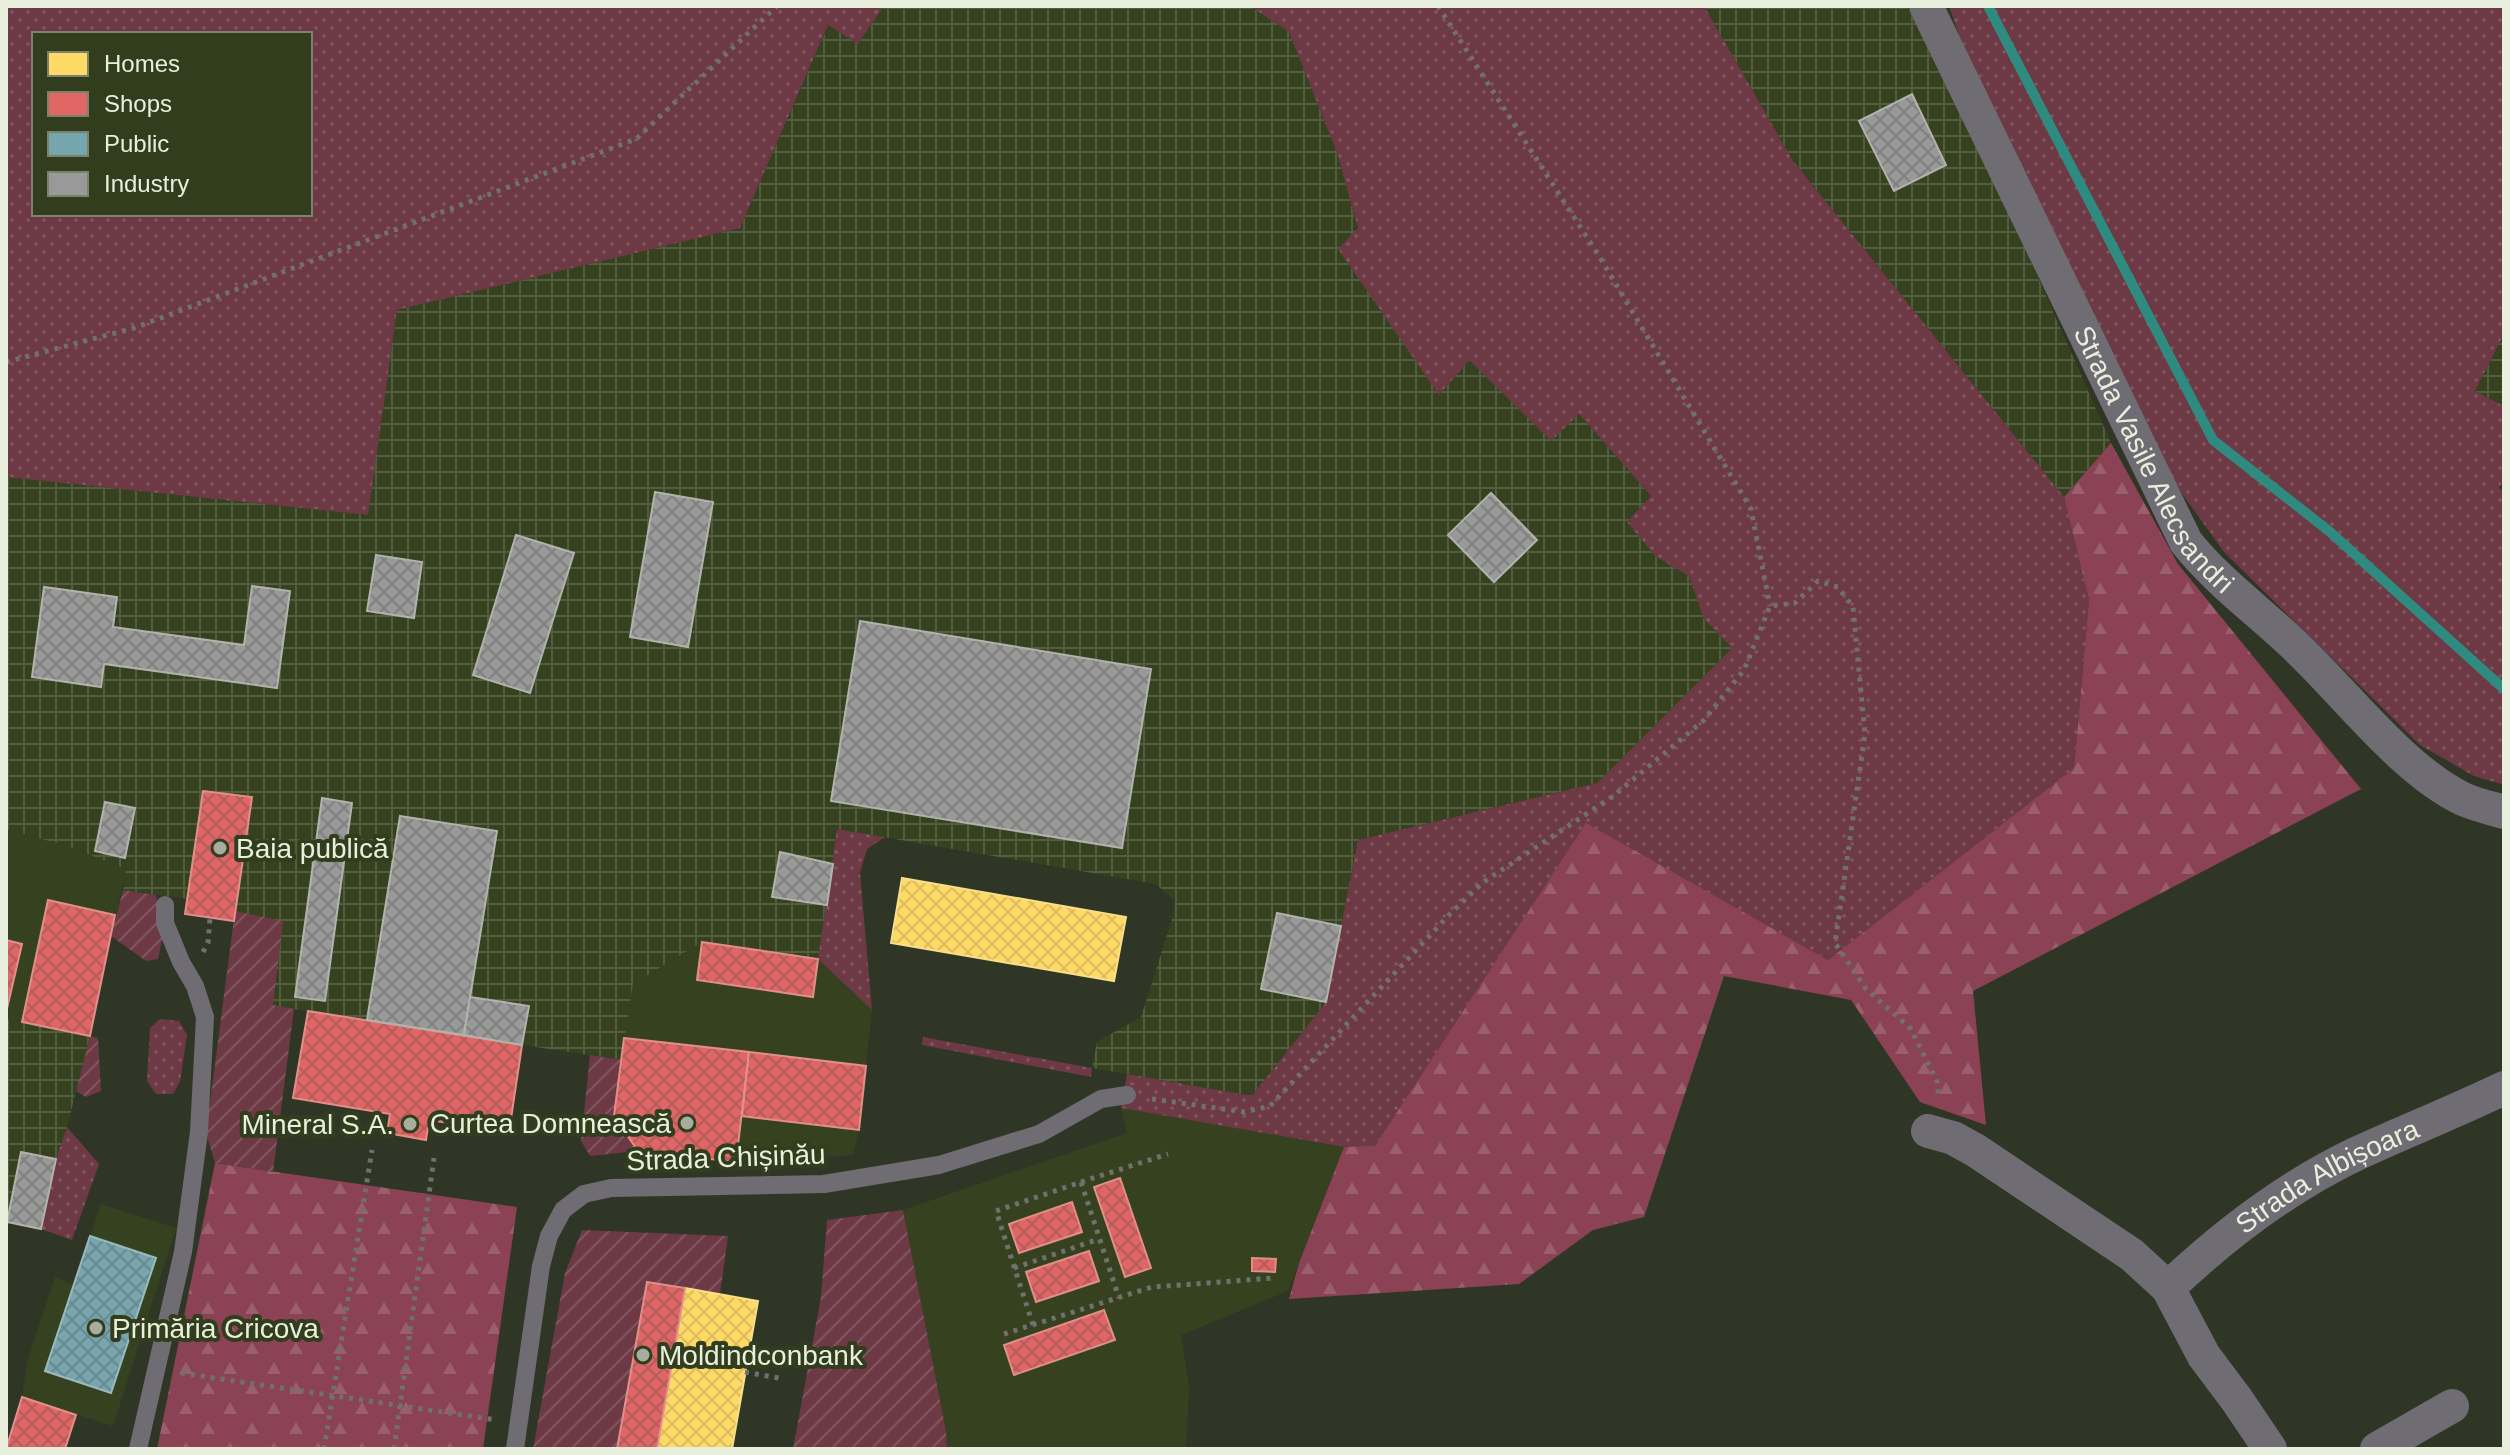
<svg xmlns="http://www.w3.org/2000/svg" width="2510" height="1455" viewBox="0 0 2510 1455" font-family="Arial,sans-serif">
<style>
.built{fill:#36421f}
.industrial{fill:url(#industrial-grid)}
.grass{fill:url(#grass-dots);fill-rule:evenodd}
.forest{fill:url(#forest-firs)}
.garden{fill:url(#garden-furrows)}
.homes{fill:url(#homes-cross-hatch);stroke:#f8e08a;stroke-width:2}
.shops{fill:url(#shops-cross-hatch);stroke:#e28f8a;stroke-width:2}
.public{fill:url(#public-cross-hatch);stroke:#98bbbd;stroke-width:2}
.industry{fill:url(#industry-cross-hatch);stroke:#b1b3ad;stroke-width:2}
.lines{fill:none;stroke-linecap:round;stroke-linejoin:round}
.stream{stroke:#2f8b7f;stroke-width:10}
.path{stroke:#70706f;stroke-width:5;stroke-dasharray:4 6;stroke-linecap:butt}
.lane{stroke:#6f6c73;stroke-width:18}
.street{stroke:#6f6c73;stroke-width:34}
.poi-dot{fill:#a8ae9d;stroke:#323d1e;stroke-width:3}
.labels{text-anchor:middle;stroke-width:8;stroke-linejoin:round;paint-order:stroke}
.street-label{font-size:28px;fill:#e8efdd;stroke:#323d1e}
.poi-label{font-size:28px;fill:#e8efdd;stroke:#323d1e;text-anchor:start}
</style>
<defs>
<pattern id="industrial-grid" width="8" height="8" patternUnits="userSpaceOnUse" patternTransform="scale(2)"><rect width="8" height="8" fill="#36421f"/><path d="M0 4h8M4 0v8" fill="none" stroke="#535e3f"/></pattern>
<pattern id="grass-dots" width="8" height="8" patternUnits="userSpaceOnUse" patternTransform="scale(2)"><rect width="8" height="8" fill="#6c3944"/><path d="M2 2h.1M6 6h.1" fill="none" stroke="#81565f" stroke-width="1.8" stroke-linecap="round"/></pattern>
<pattern id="forest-firs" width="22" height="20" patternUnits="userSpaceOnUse" patternTransform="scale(2)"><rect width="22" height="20" fill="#8a4254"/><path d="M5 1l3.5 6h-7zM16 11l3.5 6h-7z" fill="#9a5e6c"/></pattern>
<pattern id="garden-furrows" width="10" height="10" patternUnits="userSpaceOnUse" patternTransform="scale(2)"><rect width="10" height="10" fill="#6c3944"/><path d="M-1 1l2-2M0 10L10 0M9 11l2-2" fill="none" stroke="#81565f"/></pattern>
<pattern id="homes-cross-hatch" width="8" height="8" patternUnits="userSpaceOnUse" patternTransform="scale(2)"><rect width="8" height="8" fill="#ffd966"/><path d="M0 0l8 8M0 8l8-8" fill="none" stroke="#dabc5f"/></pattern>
<pattern id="shops-cross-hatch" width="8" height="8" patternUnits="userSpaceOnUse" patternTransform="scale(2)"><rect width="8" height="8" fill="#e06666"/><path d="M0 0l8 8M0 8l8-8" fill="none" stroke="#b25d5b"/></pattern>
<pattern id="public-cross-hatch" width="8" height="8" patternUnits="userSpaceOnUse" patternTransform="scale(2)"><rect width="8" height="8" fill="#76a5af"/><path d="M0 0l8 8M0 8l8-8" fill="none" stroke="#68898e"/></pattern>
<pattern id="industry-cross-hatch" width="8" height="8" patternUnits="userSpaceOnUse" patternTransform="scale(2)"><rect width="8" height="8" fill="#999"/><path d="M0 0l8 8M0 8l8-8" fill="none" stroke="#80817f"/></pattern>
</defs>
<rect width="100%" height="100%" fill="#303625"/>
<g class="built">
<polygon points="6,829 67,846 126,869 90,1036 6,1019 22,944 6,940"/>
<polygon points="702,942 818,959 872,1010 859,1130 853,1155 736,1162 638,1151 614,1116 624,1038 633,984"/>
<polygon points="1121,1108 1344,1147 1288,1291 1181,1335 1189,1387 1186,1449 947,1449 946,1431 903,1210 1127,1133"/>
<polygon points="101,1204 176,1228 113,1426 22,1397 27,1362 55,1277 74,1285"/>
</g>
<g class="industrial">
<polygon points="884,6 1250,6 1289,32 1337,153 1358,229 1439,395 1469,359 1551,440 1579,414 1651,496 1627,522 1655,556 1689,576 1704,619 1732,648 1597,783 1358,840 1326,1002 1252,1096 1092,1068 1097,1042 1141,1017 1173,916 1175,901 1156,884 837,829 818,959 702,942 633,984 621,1060 523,1045 509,1132 430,1120 426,1140 387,1133 390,1114 293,1098 308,1011 272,1006 235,912 234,921 185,914 187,899 123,890 126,869 67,846 6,829 6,477 367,515 397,310 740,228 829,24 858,44"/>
<polygon points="1704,6 1907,6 2022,241 2111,443 2064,497 1793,161"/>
<polygon points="2504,334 2504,406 2475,391"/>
<polygon points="6,1019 90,1036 67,1127 56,1159 41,1229 6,1222"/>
</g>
<g class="grass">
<path d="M6,6H884L858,44L828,25L740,228L397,310L368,515L6,477ZM34,34H310V214H34Z"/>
<polygon points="1250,6 1704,6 1793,161 2064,497 2089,600 2074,768 1828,960 1586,824 1375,1147 1344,1147 1121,1108 1127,1074 1252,1096 1326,1002 1358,840 1597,783 1732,648 1704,619 1689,576 1655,556 1627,522 1651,496 1579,414 1551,441 1469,360 1439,395 1338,249 1358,228 1337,153 1289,32"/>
<polygon points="1949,6 2504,6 2504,334 2475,391 2504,406 2504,480 2499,488 2504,491 2504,785 2474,776 2420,745 2224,552 2165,470 1959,35"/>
<polygon points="837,829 885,837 867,849 860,873 872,1010 818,959"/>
<polygon points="160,1019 179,1021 187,1035 180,1082 173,1094 156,1094 147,1081 150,1028"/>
<polygon points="923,1037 1092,1068 1091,1077 922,1045"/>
<polygon points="67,1127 99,1164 72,1240 41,1229 56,1159"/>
</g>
<g class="forest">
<polygon points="2111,443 2178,564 2361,789 1973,991 1986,1125 1920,1102 1851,1000 1724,976 1644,1217 1593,1230 1519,1284 1289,1299 1299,1263 1344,1147 1375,1146 1586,823 1828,960 2074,768 2089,600 2064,497"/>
<polygon points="215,1163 517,1207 483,1449 157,1449"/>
</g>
<g class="garden">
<polygon points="123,890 156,895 162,940 158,959 146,961 111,936"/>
<polygon points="235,911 283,921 273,1005 294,1009 273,1172 215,1163 206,1133"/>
<polygon points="90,1036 98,1038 101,1091 86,1097 76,1091"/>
<polygon points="590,1055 621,1060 614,1116 638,1151 590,1156 581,1141"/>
<polygon points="903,1210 946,1431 947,1449 793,1449 821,1297 827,1220"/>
<polygon points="582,1230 728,1236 720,1294 646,1282 617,1449 533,1449 565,1273"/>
</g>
<g class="homes">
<polygon points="902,878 1126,917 1114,981 891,943"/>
<polygon points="685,1288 758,1301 732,1449 657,1449"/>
</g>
<g class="shops">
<polygon points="203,791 252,797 234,921 185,914"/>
<polygon points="48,900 115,915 90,1036 22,1022"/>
<polygon points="6,940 22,944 6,1013"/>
<polygon points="702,942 818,959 813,997 697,980"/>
<polygon points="308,1011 522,1045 509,1132 429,1120 426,1140 387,1133 390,1114 293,1098"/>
<polygon points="624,1038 749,1052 736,1162 638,1151 614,1116"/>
<polygon points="749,1052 866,1066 859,1130 742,1116"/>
<polygon points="1120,1178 1151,1268 1125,1277 1094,1187"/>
<polygon points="1072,1202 1082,1232 1019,1253 1009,1224"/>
<polygon points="1089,1251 1099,1281 1036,1302 1026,1272"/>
<polygon points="1252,1258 1276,1259 1275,1272 1252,1271"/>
<polygon points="647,1282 685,1288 657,1449 617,1449"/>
<polygon points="1104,1310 1115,1340 1014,1375 1004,1345"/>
<polygon points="22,1397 76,1415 65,1449 6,1449"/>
</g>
<polygon class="public" points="90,1236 156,1258 111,1393 45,1371"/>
<g class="industry">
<polygon points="1912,94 1946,165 1894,191 1859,121"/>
<polygon points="655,492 713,502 688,647 630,637"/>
<polygon points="1491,493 1537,540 1494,582 1448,535"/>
<polygon points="516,535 574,553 530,693 473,675"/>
<polygon points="376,555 422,562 414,618 367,611"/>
<polygon points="252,586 290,591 277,688 104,664 101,687 32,677 44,587 117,597 113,627 244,645"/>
<polygon points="860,621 1151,669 1122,848 831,801"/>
<polygon points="322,798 352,803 325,1001 295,997"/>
<polygon points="105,802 135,808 125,858 95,851"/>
<polygon points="400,816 497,831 464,1035 367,1020"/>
<polygon points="780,852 833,864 827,905 772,897"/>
<polygon points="1277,913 1341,926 1326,1002 1261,989"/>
<polygon points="470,997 529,1006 522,1045 464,1035"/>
<polygon points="21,1152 56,1159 41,1229 7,1222"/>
</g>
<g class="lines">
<polyline class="stream" points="1988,6 2213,440 2329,531 2504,689"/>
<g class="path">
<polyline points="1438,6 1599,256 1751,509 1770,606"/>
<polyline points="6,362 134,328 636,139 777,6"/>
<polyline points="203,952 208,943 210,918"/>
<polyline points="1152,1099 1245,1112 1270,1106 1450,914 1482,883 1612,797 1703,721 1744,670 1770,606 1795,603 1818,581 1838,587 1853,607 1865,734 1835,943 1866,989 1911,1029 1937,1081 1939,1099"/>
<polyline points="1081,1182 1168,1154"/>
<polyline points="1014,1268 1099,1239"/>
<polyline points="1033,1325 996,1211 1081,1182 1119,1298"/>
<polyline points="1004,1334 1152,1287 1274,1278"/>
<polyline points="745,1372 784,1379"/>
<polyline points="181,1373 496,1420"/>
<polyline points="324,1449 372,1150"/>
<polyline points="394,1449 434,1158"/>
</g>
<g class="lane">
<polyline points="138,1449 183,1252 199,1132 205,1017 195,986 181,962 165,923 165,905"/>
<polyline points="515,1449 541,1266 549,1236 563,1210 584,1194 611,1188 824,1184 939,1165 1039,1134 1101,1099 1127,1095"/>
</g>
<g class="street">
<path id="s1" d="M1926,6L2186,542C2217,581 2256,609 2292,643C2343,690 2401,769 2463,799C2476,805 2491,808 2504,812"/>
<polyline points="1928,1131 1953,1138 1975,1150 2132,1255 2168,1288 2204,1356 2237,1400 2270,1449"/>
<path id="s2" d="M2168,1288C2224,1235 2288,1186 2358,1153C2406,1131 2456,1111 2504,1088"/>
<polyline points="2377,1449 2452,1406"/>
</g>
</g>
<g class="poi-dot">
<circle cx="220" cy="848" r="8"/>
<circle cx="687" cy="1123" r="8"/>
<circle cx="410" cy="1124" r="8"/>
<circle cx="96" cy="1328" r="8"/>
<circle cx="643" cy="1355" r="8"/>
</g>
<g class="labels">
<g class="street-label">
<text dy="10" stroke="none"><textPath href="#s1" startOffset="508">Strada Vasile Alecsandri</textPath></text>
<text transform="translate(726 1157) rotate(-2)" y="10">Strada Chișinău</text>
<text dy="10" stroke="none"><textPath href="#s2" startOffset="196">Strada Albișoara</textPath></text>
</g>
<g class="poi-label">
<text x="236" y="858">Baia publică</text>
<text x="671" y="1133" text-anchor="end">Curtea Domnească</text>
<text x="394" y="1134" text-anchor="end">Mineral S.A.</text>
<text x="112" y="1338">Primăria Cricova</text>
<text x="659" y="1365">Moldindconbank</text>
</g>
</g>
<rect width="2510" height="1455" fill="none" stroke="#e8efdd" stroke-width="16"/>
<rect x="32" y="32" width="280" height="184" fill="#323d1e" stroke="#7b846a" stroke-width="2"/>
<rect x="48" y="52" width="40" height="24" fill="#ffd966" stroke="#7b846a" stroke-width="2"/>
<text x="104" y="72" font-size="24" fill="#e8efdd">Homes</text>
<rect x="48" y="92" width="40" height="24" fill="#e06666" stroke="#7b846a" stroke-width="2"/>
<text x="104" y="112" font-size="24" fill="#e8efdd">Shops</text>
<rect x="48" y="132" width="40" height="24" fill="#76a5af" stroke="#7b846a" stroke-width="2"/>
<text x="104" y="152" font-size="24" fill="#e8efdd">Public</text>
<rect x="48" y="172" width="40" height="24" fill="#999999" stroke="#7b846a" stroke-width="2"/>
<text x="104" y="192" font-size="24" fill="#e8efdd">Industry</text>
</svg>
